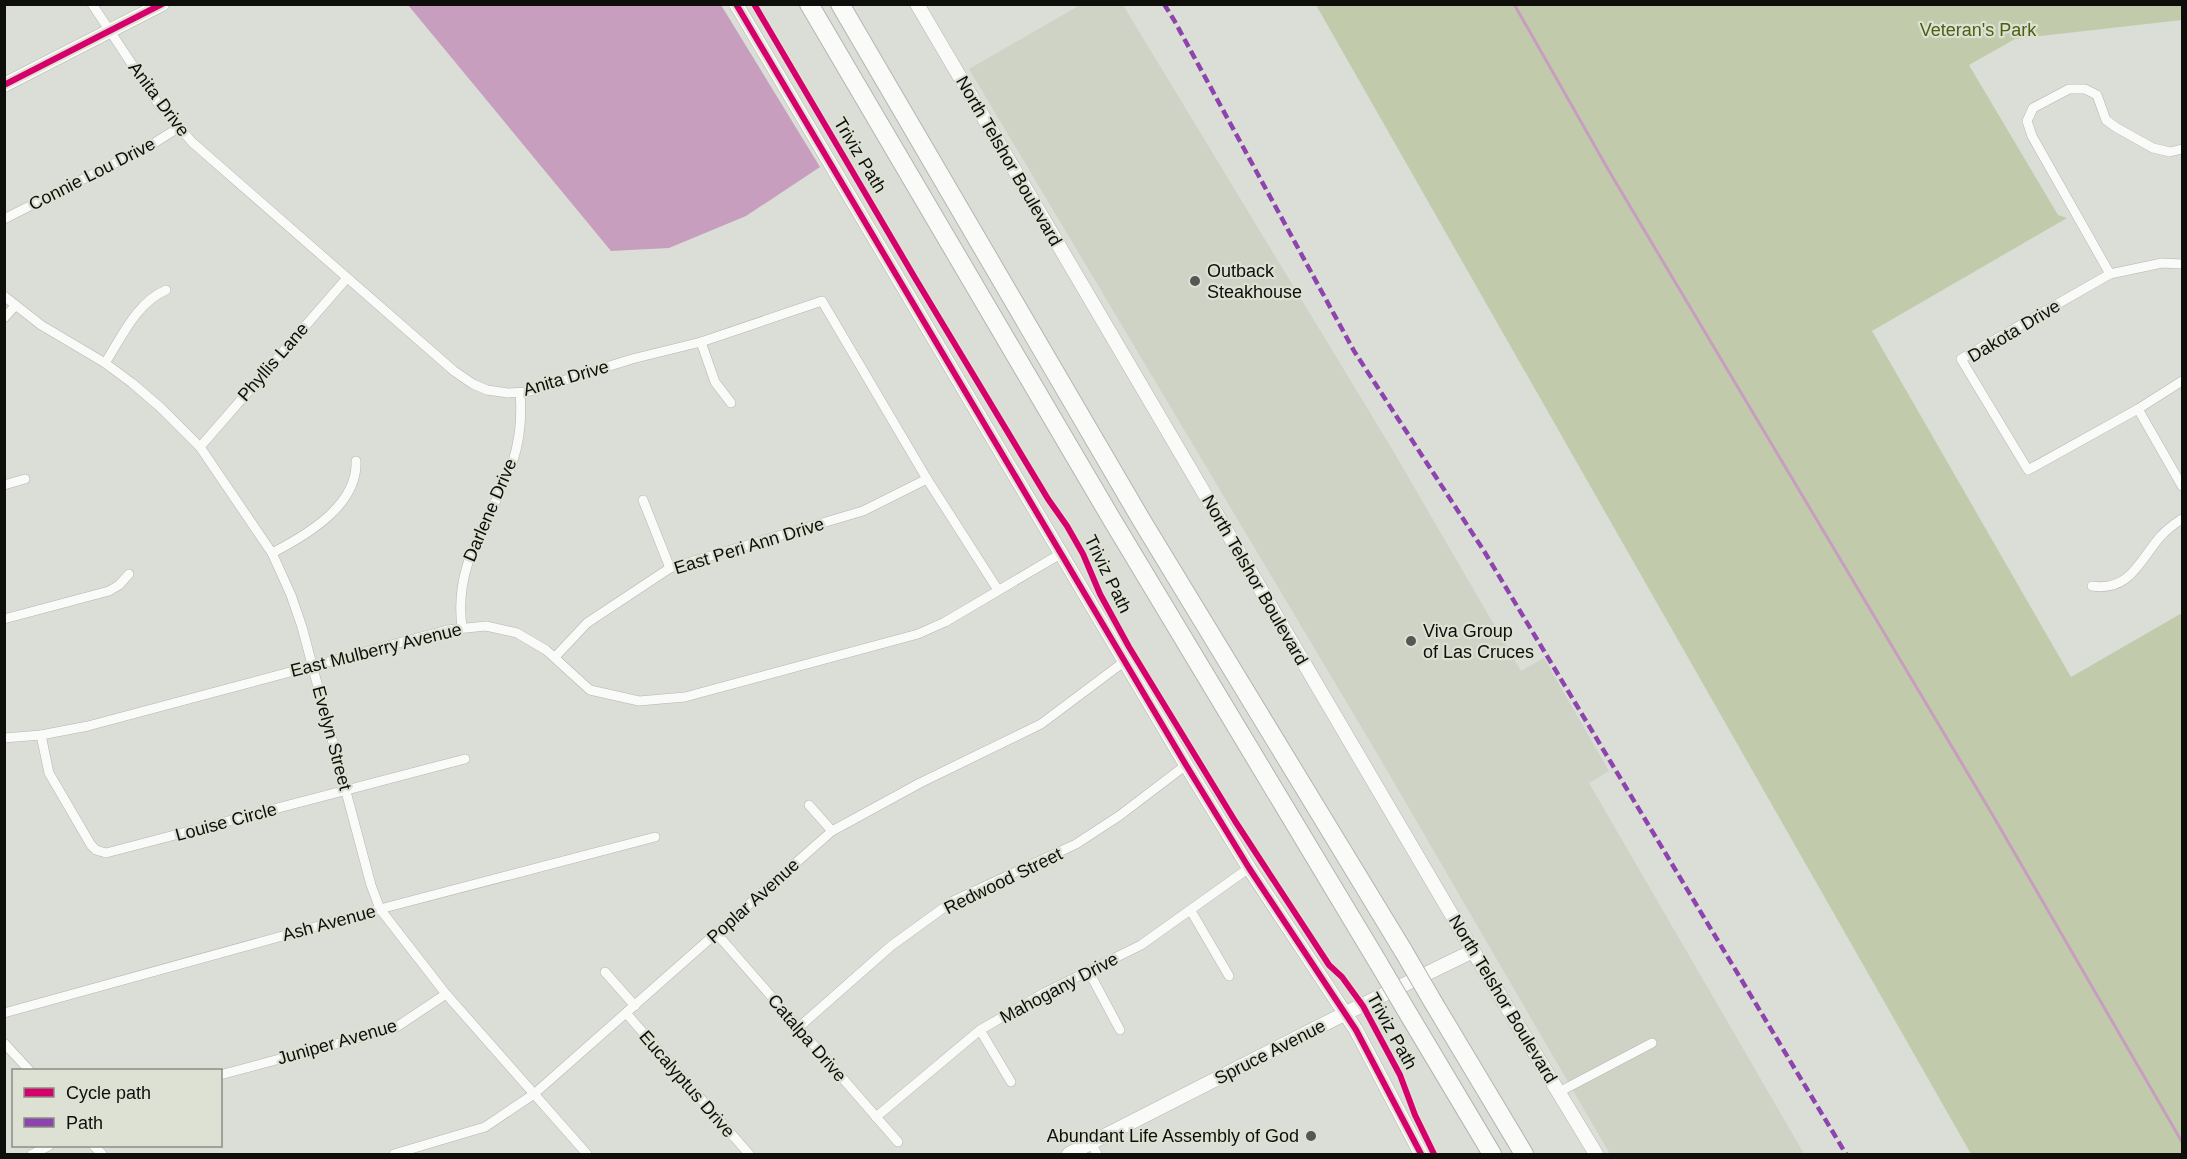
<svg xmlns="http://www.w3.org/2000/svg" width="2187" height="1159" viewBox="0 0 2187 1159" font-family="Helvetica,sans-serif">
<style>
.built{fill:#ced3c5}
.green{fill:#c1cbac}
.water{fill:#c79ebe}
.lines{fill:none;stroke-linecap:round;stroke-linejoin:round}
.stream{stroke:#c79ebe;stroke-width:3}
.street-casing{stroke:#b3b6b0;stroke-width:10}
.secondary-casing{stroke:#b3b6b0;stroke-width:15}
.highway-casing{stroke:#b3b6b0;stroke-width:20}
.street{stroke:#fafaf9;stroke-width:9}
.secondary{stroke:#fafaf9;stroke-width:14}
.highway{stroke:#fafaf9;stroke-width:18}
.highway-bridge-casing{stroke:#b3b6b0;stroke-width:20;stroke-linecap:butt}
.highway-bridge{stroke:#fafaf9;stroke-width:18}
.quiet{stroke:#8e44ad;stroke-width:4.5;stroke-dasharray:9 4.5;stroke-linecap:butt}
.cycleway-casing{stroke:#dce1d4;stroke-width:10}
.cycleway{stroke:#d6006c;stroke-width:6}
.poi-dot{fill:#565752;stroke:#dce1d4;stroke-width:2}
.labels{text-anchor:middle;stroke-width:4.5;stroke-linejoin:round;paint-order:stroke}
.park-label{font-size:18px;fill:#4c6010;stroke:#dce1d4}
.street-label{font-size:18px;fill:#0e0f0b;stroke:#dce1d4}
.poi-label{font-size:18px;fill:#0e0f0b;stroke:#dce1d4;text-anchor:start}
</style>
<rect width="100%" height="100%" fill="#dbded7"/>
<polygon class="built" points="1080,5 1123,5 1392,449 1521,671 1544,658 1609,771 1589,783 1803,1152 1799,1154 1610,1154 1378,755 969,69"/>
<polygon class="green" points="1316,5 2182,5 2182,20 2015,39 1969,65 2058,215 2067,218 1872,331 2071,677 2182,613 2182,1154 1971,1154"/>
<polygon class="water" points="408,5 721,5 820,167 746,216 669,248 611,251"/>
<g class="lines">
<polyline class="stream" points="1514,4 1609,171 1992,814 2182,1142"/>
<defs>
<g id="street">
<polyline points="92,4 159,105 193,143 454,371 473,384 487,390 508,393 527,392 632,359 701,342 822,301 927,479 998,590"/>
<polyline points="4,219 151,145 178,128"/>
<polyline points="2182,264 2162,263 2110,274 1961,359 2028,470 2138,409 2182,381"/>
<polyline points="2110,274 2032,136 2027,121 2033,108 2069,89 2085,89 2097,95 2106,120 2117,128 2153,148 2170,152 2182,149"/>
<polyline points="4,296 41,325 105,363 132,383 160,407 200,447 272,553 291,595 302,627 371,885 380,909 446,994 587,1154"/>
<polyline points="4,318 15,306"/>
<polyline points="701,342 715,382 731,403"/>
<path d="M105,363C122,337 136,303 166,290"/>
<polyline points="2138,409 2182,486"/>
<polyline points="200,447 347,278"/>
<polyline points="4,485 25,479"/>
<polyline points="643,500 670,568"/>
<path d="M272,553C307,535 358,505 356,461"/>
<path d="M2092,586C2130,592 2140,560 2160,537C2167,529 2174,524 2182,519"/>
<polyline points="4,619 109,591 119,585 129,574"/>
<path d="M462,627C453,560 492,521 513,461C520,439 522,416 520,393"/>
<polyline points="555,657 587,623 670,568 863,511 927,479"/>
<polyline points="41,735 49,773 91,845 96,850 106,853 465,759"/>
<polyline points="4,738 41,735 88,726 447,630 486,626 517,633 546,650 590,690 639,701 685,697 918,634 945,622 1062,553"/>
<polyline points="809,805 832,831"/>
<polyline points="1191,911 1229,976"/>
<polyline points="717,934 898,1142"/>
<polyline points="605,972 635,1006"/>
<polyline points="1089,972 1120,1030"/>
<polyline points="4,1013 380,909 655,837"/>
<polyline points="626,1013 749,1154"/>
<polyline points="798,1028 891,946 953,901 1076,844 1119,816 1186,765"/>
<polyline points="980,1030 1011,1082"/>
<polyline points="4,1043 29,1070"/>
<polyline points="220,1075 395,1028 446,994"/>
<polyline points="1559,1092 1652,1043"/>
<polyline points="876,1117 980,1030 1044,993 1141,945 1249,868"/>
<polyline points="1091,1143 1097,1154"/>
<polyline points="94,1146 102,1154"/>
<polyline points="32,1154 49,1146"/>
<polyline points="394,1154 485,1127 534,1094 832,831 920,783 1041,724 1125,661"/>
</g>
<g id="secondary">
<polyline points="736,4 1186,765 1249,868 1356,1030 1421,1154"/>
<polyline points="917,4 1473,951 1596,1154"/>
<polyline points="4,85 162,4"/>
<polyline points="1069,1154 1344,1014 1473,951"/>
</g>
<g id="highway">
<polyline points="809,4 1111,518 1379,964"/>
<polyline points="840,4 1142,521 1404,952"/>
<polyline points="1433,1002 1524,1154"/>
<polyline points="1409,1015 1492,1154"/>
</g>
</defs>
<use href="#street" class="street-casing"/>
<use href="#secondary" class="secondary-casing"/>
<use href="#highway" class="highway-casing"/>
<use href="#street" class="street"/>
<use href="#secondary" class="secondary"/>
<use href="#highway" class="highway"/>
<defs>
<g id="highway-bridge">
<polyline points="1404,952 1433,1002"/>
<polyline points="1379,964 1409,1015"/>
</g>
</defs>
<use href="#highway-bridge" class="highway-bridge-casing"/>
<use href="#highway-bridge" class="highway-bridge"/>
<polyline class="quiet" points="1164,4 1174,20 1354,351 1484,551 1846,1154"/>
<defs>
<g id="cycleway">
<polyline points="736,4 1186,765 1249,868 1356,1030 1421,1154"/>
<polyline points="754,4 915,278 1048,499 1067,526 1083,554 1100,594 1129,647 1235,821 1329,965 1342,977 1363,1006 1400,1075 1415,1115 1434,1154"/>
<polyline points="4,85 162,4"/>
</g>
</defs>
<use href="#cycleway" class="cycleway-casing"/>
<use href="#cycleway" class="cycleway"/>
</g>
<g class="poi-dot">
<circle cx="1195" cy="281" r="6"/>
<circle cx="1411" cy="641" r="6"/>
<circle cx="1311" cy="1136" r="6"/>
</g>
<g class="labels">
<g class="park-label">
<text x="1978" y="36">Veteran's Park</text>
</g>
<g class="street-label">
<text transform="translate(159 99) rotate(53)" y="6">Anita Drive</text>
<text transform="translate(860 155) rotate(59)" y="6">Triviz Path</text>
<text transform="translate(1009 161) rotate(60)" y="6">North Telshor Boulevard</text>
<text transform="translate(92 174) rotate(-27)" y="6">Connie Lou Drive</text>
<text transform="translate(2014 331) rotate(-31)" y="6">Dakota Drive</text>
<text transform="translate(273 362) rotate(-49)" y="6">Phyllis Lane</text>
<text transform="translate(566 378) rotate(-16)" y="6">Anita Drive</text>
<text transform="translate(490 510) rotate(-67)" y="6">Darlene Drive</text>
<text transform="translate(749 546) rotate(-17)" y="6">East Peri Ann Drive</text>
<text transform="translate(1108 574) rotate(64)" y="6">Triviz Path</text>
<text transform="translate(1255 580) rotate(60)" y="6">North Telshor Boulevard</text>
<text transform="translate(376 650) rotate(-14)" y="6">East Mulberry Avenue</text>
<text transform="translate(332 738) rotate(75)" y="6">Evelyn Street</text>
<text transform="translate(226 822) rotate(-15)" y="6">Louise Circle</text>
<text transform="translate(1003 881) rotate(-26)" y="6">Redwood Street</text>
<text transform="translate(753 901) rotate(-42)" y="6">Poplar Avenue</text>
<text transform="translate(329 923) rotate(-15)" y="6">Ash Avenue</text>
<text transform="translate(1059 988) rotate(-28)" y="6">Mahogany Drive</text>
<text transform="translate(1503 999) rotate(59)" y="6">North Telshor Boulevard</text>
<text transform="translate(1392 1031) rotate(61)" y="6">Triviz Path</text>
<text transform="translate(807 1038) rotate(49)" y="6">Catalpa Drive</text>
<text transform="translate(337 1042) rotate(-16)" y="6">Juniper Avenue</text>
<text transform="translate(1270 1052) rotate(-27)" y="6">Spruce Avenue</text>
<text transform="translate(687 1084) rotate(49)" y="6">Eucalyptus Drive</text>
</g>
<g class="poi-label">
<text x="1207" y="277">Outback<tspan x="1207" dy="21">Steakhouse</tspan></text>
<text x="1423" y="637">Viva Group<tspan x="1423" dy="21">of Las Cruces</tspan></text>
<text x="1299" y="1142" text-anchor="end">Abundant Life Assembly of God</text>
</g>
</g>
<rect width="2187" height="1159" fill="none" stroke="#0e0f0b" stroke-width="12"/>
<rect x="12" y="1069" width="210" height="78" fill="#dce1d4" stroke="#8a8d84" stroke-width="1.5"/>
<rect x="24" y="1088" width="30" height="9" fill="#d6006c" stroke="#8a8d84" stroke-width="1.5"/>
<text x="66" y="1099" font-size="18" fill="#0e0f0b">Cycle path</text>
<rect x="24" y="1118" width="30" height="9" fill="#8e44ad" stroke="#8a8d84" stroke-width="1.5"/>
<text x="66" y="1129" font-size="18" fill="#0e0f0b">Path</text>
</svg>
